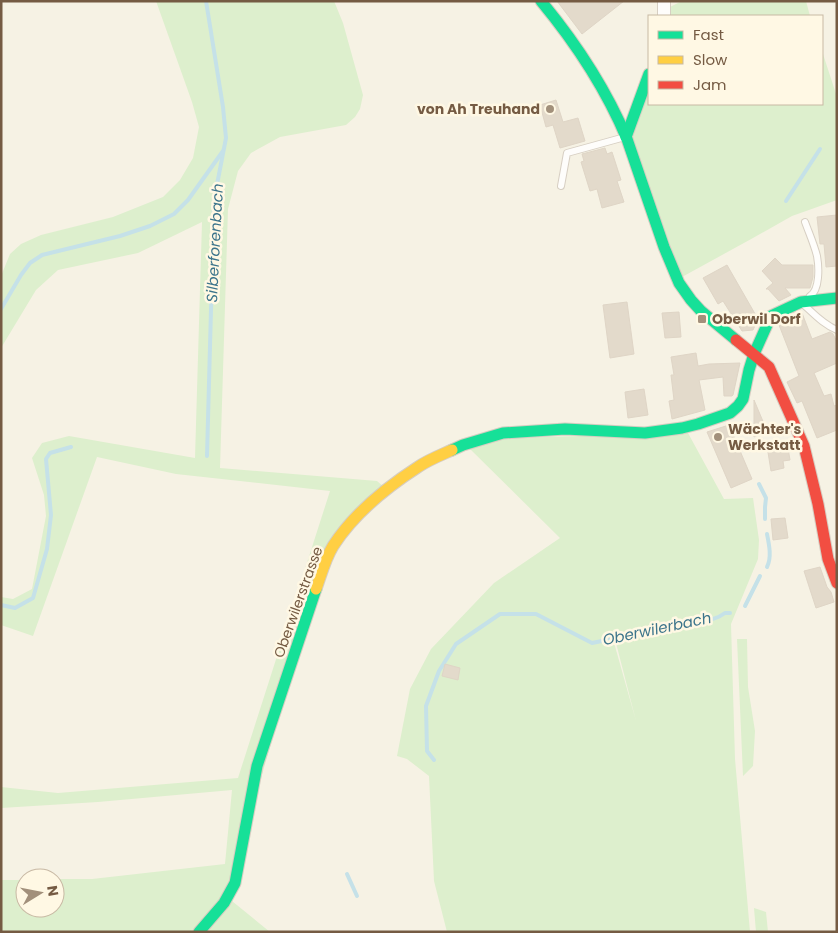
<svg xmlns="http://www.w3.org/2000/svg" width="838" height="933" viewBox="0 0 838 933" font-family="Poppins,sans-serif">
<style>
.green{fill:#ddefcd;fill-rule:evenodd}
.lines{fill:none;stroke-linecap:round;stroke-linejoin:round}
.stream{stroke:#c5e1e8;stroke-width:4}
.building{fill:#e3dacb;stroke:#dfd5c6}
.lane-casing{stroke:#d7cfc3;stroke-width:8}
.street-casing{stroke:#d7cfc3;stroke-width:14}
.fast-casing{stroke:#d6cdc1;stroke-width:13}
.slow-casing{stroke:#d6cdc1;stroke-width:13}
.jam-casing{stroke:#d6cdc1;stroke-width:13}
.lane{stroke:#fefdfb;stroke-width:6}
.street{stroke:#fefdfb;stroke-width:12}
.fast{stroke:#16e098;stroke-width:11}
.slow{stroke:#ffcf43;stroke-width:11}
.jam{stroke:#f24e42;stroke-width:11}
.poi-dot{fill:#a2907b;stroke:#fff8e4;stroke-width:2}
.labels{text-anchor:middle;stroke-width:5;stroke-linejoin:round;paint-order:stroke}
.poi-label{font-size:14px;font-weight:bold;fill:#755b43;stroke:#fff8e4;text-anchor:start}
.street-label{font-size:14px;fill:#755b43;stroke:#fff8e4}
.water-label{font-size:15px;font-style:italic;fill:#3c748b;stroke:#fff8e4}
</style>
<rect width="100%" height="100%" fill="#f6f2e4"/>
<g class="green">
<polygon points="156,1 334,1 343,23 363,95 360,109 355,117 346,125 280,137 251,153 238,171 228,209 220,468 377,481 384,487 329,541 227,897 270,932 1,932 1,880 25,880 25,908 55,908 55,879 92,879 225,864 232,790 98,802 1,808 1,787 58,793 238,778 330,491 176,474 97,457 33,636 1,625 1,597 13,599 32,589 46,516 44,495 32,458 42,443 69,436 195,458 202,222 138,253 58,270 36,290 1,348 1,276 10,254 21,244 41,235 113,217 163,197 180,180 193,158 199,127 192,102"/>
<polygon points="682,1 806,1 810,16 667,16 668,8"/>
<polygon points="822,51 837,97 837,200 792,216 753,238 682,277 630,138 649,84 649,104 822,104"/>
<path d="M688,433L724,499L753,498L759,540L758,559L731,624L735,759L750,932H447L434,881L429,776L407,759L397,756L410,689L431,649L494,583L560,538L469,448L504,438ZM613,638L615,639L636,721L613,639Z"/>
<polygon points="737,639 747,639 748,687 755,731 753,766 743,776"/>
<polygon points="754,908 766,912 768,932 756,932"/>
</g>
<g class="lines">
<g class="stream">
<polyline points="206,1 223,107 226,138 214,200 207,456"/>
<polyline points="786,201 820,149"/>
<polyline points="1,309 21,275 30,263 42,255 120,236 150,226 174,214 188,200 223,151"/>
<polyline points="759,484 766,498 765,507 765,519"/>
<path d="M767,567C772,557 769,544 767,534"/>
<polyline points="1,605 15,608 33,598 47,549 51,515 46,459 50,453 71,447"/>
<polyline points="745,606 760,576"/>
<path d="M434,760L427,751L426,706L439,671L456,644L500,614H536L592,643L700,621C710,620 717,619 725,613H730"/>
<polyline points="347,874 357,896"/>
</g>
</g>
<g class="building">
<polygon points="557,1 624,1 582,34"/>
<polygon points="556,100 563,122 578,118 585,141 560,148 553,125 546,127 540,105"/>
<polygon points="605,148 607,154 612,152 621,180 617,181 624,202 602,208 597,189 590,191 581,162 584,161 582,154"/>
<polygon points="837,215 837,266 826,267 824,244 820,244 817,217"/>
<polygon points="775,258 782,265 813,265 813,277 810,288 785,288 791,295 779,301 768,289 766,289 773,283 762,271"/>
<polygon points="727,265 758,319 753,330 742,331 723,301 718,304 703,278"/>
<polygon points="627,302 634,354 610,358 603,305"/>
<polygon points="679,312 681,337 665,338 662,313"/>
<polygon points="802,313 812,339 830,332 833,334 837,342 837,363 814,373 824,396 831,394 834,406 837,405 837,430 817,438 802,401 797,403 787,382 799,376 779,325 782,324 781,323"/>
<polygon points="696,353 698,366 709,364 740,363 733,395 732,396 724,396 723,377 699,380 705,410 672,419 669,401 674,400 671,375 674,375 671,357"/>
<polygon points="644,389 648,415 628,418 625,392"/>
<polygon points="754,400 767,431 754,437"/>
<polygon points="729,425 752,479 731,488 707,432"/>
<polygon points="787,442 790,460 783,461 784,468 771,471 767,446"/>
<polygon points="785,518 788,538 773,540 771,519"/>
<polygon points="820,567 827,587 831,592 834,602 816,608 804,571"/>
<polygon points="445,664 460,668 458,680 442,676"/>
</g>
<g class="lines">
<defs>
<g id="lane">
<polyline points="561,186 567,153 625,137"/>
<path d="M805,222C809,233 814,244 817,256C819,267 820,290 810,296"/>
<path d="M804,305C814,314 824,325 837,330"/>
</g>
<polyline id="street" points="664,16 664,1"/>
<g id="fast">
<path d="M541,1C575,42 606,89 627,139L664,247L679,283L691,300L701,311L736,340"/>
<polyline points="626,137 649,74"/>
<polyline points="452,450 463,445 503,433 565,429 645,433 682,428 698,424 730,413 738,406 743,399 749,370 754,354 771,316 801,302 837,298"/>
<polyline points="199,932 224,903 235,883 257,766 316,589"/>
</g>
<path id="slow" d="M316,589C321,575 325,559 333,546C353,515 387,487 418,467C428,460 441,455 452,450"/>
<polyline id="jam" points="736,340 769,367 804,446 818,504 828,559 837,583"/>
</defs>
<use href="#lane" class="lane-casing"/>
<use href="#street" class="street-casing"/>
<use href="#fast" class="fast-casing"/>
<use href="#slow" class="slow-casing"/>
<use href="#jam" class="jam-casing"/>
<use href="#lane" class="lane"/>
<use href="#street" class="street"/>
<use href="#fast" class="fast"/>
<use href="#slow" class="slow"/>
<use href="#jam" class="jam"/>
</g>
<g class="poi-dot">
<circle cx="550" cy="109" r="5"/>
<rect x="697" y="314" width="10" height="10" rx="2.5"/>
<circle cx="718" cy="437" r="5"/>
</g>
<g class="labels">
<g class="poi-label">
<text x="540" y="114" text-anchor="end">von Ah Treuhand</text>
<text x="712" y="324">Oberwil Dorf</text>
<text x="728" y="434">Wächter's<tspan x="728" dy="16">Werkstatt</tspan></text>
</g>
<g class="street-label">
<text transform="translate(298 602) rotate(-70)" y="5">Oberwilerstrasse</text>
</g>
<g class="water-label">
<text transform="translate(215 243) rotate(-87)" y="5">Silberforenbach</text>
<text transform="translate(657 629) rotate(-12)" y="5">Oberwilerbach</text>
</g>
</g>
<rect width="838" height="933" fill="none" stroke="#755b43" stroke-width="5"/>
<rect x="648" y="15" width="175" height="90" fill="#fff8e4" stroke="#c8b9a4"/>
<rect x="658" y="31" width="25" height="8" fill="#16e098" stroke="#c8b9a4"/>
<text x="693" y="40" font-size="15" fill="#755b43">Fast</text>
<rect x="658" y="56" width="25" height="8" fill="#ffcf43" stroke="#c8b9a4"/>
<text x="693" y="65" font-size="15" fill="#755b43">Slow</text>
<rect x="658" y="81" width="25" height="8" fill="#f24e42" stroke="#c8b9a4"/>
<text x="693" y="90" font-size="15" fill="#755b43">Jam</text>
<g transform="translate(40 893) rotate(80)"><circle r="24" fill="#fff8e4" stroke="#c8b9a4"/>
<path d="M0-4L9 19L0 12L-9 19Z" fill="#a2907b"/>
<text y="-8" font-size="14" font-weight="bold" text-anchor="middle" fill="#755b43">N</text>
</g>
</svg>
